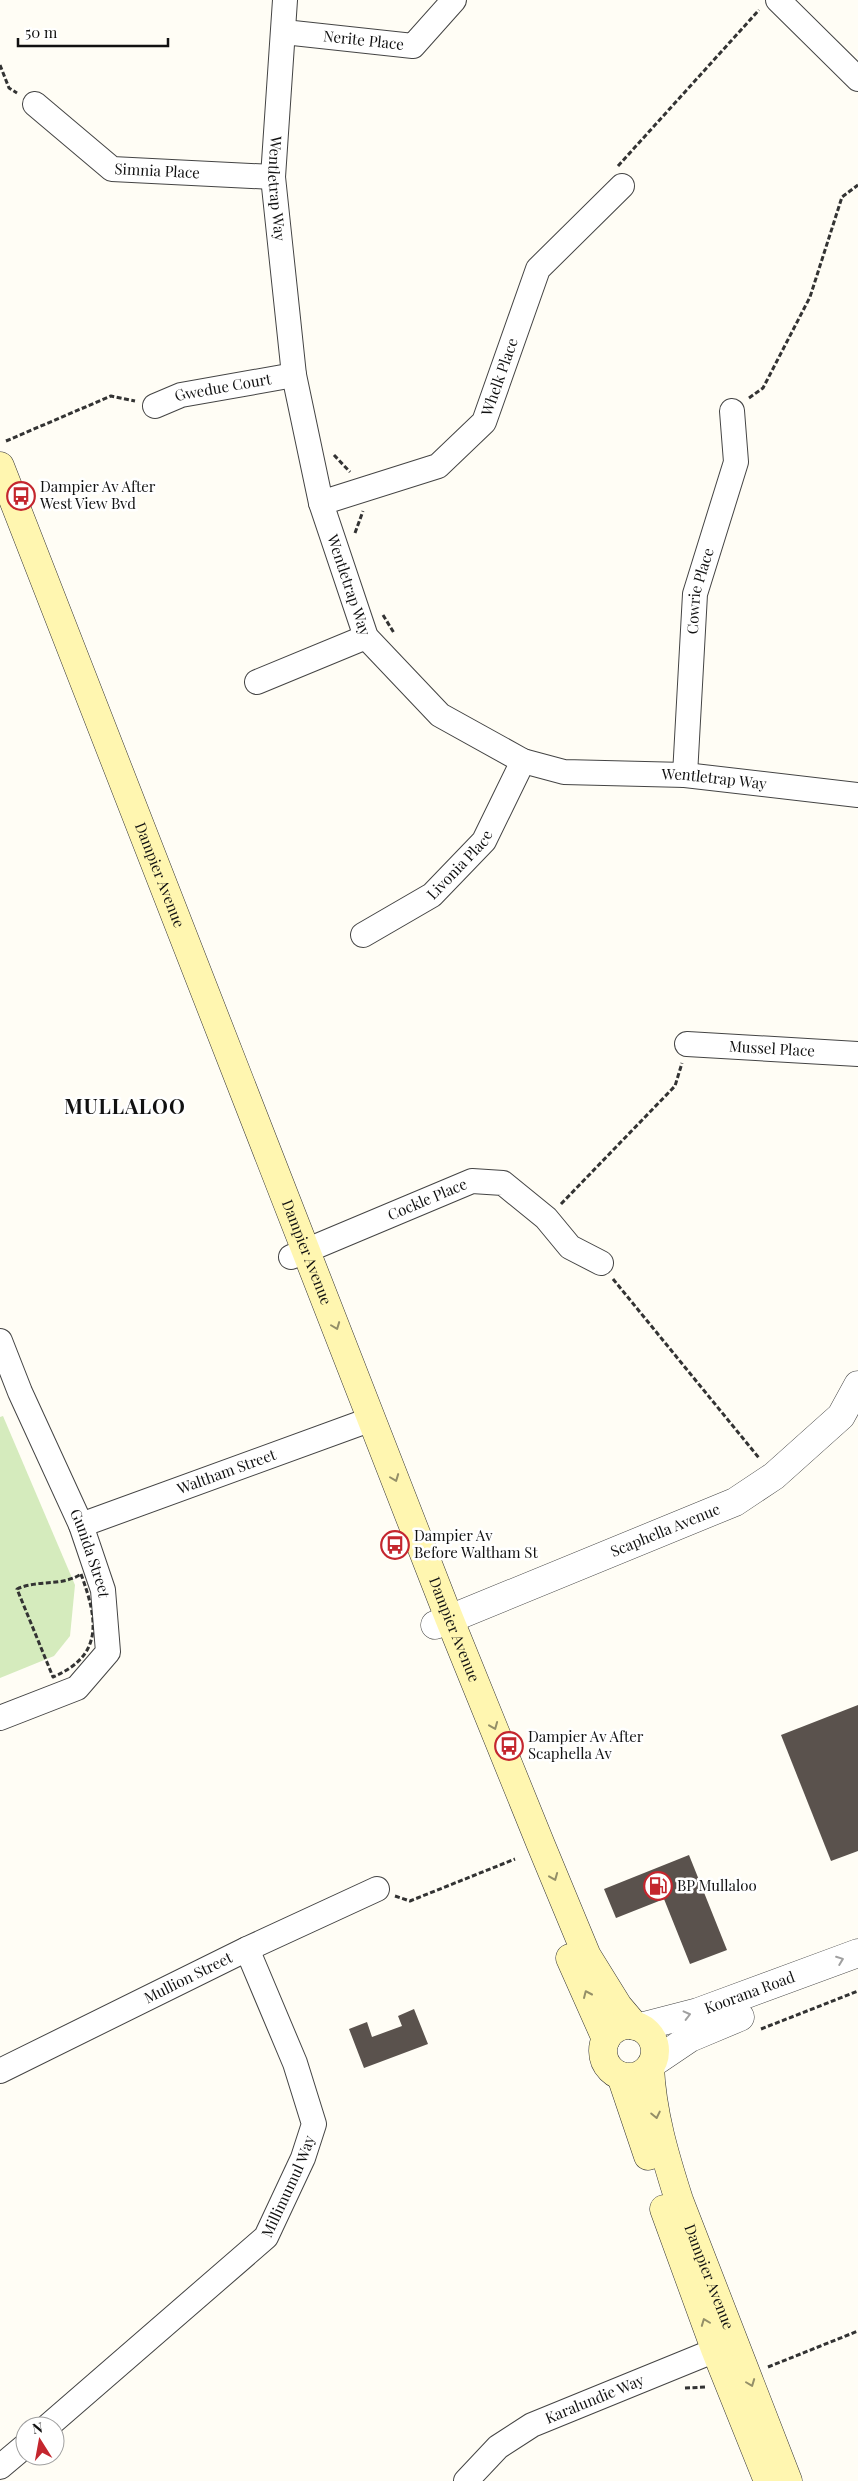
<svg xmlns="http://www.w3.org/2000/svg" width="858" height="2481" viewBox="0 0 858 2481" font-family="'Playfair Display',serif">
<style>
.green{fill:#d5ebbd}
.building{fill:#5a524d}
.lines{fill:none;stroke-linecap:round;stroke-linejoin:round}
.minor-casing{stroke:#444;stroke-width:26}
.tertiary-casing{stroke:#444;stroke-width:29}
.secondary-casing{stroke:#333;stroke-width:29}
.path{stroke:#333;stroke-width:3;stroke-dasharray:5 2.5;stroke-linecap:butt}
.minor{stroke:#fff;stroke-width:24}
.tertiary{stroke:#fff;stroke-width:28}
.secondary{stroke:#fff6b0;stroke-width:28}
.oneway{stroke:#948f68}
.oneway2{stroke:#a0a0a0}
.labels{text-anchor:middle;stroke-width:5;stroke-linejoin:round;paint-order:stroke}
.street-label{font-size:15px;fill:#111;stroke:#fff}
.poi-label{font-size:15px;fill:#111;stroke:#fff;text-anchor:start}
.district-label{font-size:20px;font-weight:bold;letter-spacing:1px;fill:#111;stroke:#fff}
</style>
<rect width="100%" height="100%" fill="#fffdf5"/>
<polygon class="green" points="3,1416 75,1585 70,1636 54,1656 0,1678 0,1417"/>
<g class="building">
<polygon points="858,1705 858,1851 831,1861 781,1735"/>
<polygon points="689,1855 727,1950 690,1964 664,1899 616,1918 604,1889"/>
<polygon points="414,2009 428,2044 364,2068 349,2029 367,2022 372,2037 402,2026 398,2016"/>
</g>
<g class="lines">
<defs>
<g id="minor">
<path id="s1" d="M285,0L273,177L294,375L321,503L366,637L440,715L523,761L564,772L685,775L858,795"/>
<polyline points="778,0 858,79"/>
<path id="s2" d="M284,32L413,46L454,0"/>
<path id="s3" d="M35,104L112,169L273,177"/>
<path id="s4" d="M155,406L181,395L294,375"/>
<path id="s5" d="M321,503L438,466L484,422L538,269L622,186"/>
<polyline points="257,682 366,637"/>
<path id="s6" d="M685,775L695,594L736,462L732,411"/>
<path id="s7" d="M363,935L432,895L484,841L523,761"/>
<path id="s8" d="M687,1044L858,1054"/>
<path id="s9" d="M291,1257L472,1181L503,1183L546,1218L570,1247L601,1263"/>
<path id="s10" d="M0,1341L20,1392L81,1525L103,1590L108,1652L77,1688L0,1718"/>
<path id="s11" d="M81,1525L372,1419"/>
<path id="s12" d="M0,2071L247,1949L377,1889"/>
<path id="s13" d="M48,2426L266,2237L303,2158L314,2124L295,2063L247,1949"/>
<polyline points="0,2467 25,2446"/>
<path id="s14" d="M466,2481L498,2447L532,2425L733,2343"/>
</g>
<g id="tertiary">
<path id="s15" d="M435,1625L735,1502L774,1476L841,1416L858,1385"/>
<path id="s16" d="M640,2027L698,2012L858,1953"/>
<polyline points="653,2063 690,2038 740,2017"/>
</g>
<g id="secondary">
<path id="s17" d="M0,466L449,1618L541,1845L587,1956L618,2006L635,2026"/>
<polyline points="570,1958 606,2039"/>
<circle cx="629" cy="2051" r="26"/>
<path id="s18" d="M650,2067C652,2113 665,2156 679,2200L788,2481"/>
<polyline points="621,2076 648,2156"/>
<polyline points="664,2209 715,2349 768,2481"/>
</g>
</defs>
<use href="#minor" class="minor-casing"/>
<use href="#tertiary" class="tertiary-casing"/>
<use href="#secondary" class="secondary-casing"/>
<g class="path">
<polyline points="0,65 9,88 17,93"/>
<polyline points="618,166 759,10"/>
<polyline points="749,398 763,388 810,297 842,197 858,185"/>
<polyline points="6,441 111,396 135,401"/>
<polyline points="334,455 350,472"/>
<polyline points="355,533 363,511"/>
<polyline points="383,615 394,633"/>
<polyline points="561,1204 675,1086 682,1063"/>
<polyline points="613,1279 759,1458"/>
<path d="M81,1574C97,1618 105,1655 53,1677L17,1589C39,1579 61,1587 81,1574Z"/>
<polyline points="395,1896 410,1901 515,1859"/>
<polyline points="761,2029 858,1991"/>
<polyline points="768,2367 858,2331"/>
<polyline points="685,2388 706,2387"/>
</g>
<use href="#minor" class="minor"/>
<use href="#tertiary" class="tertiary"/>
<use href="#secondary" class="secondary"/>
</g>
<defs><path id="oneway-chevron" d="M-2-3.5L2.5 0L-2 3.5" fill="none" stroke-width="1.6" stroke-linecap="round" stroke-linejoin="round" transform="scale(1.25)"/></defs>
<g class="oneway">
<use href="#oneway-chevron" transform="translate(336 1326) rotate(69)"/>
<use href="#oneway-chevron" transform="translate(395 1478) rotate(69)"/>
<use href="#oneway-chevron" transform="translate(494 1726) rotate(68)"/>
<use href="#oneway-chevron" transform="translate(554 1877) rotate(68)"/>
<use href="#oneway-chevron" transform="translate(587 1994) rotate(-114)"/>
<use href="#oneway-chevron" transform="translate(656 2115) rotate(78)"/>
<use href="#oneway-chevron" transform="translate(705 2322) rotate(-111)"/>
<use href="#oneway-chevron" transform="translate(751 2383) rotate(69)"/>
</g>
<g class="oneway2">
<use href="#oneway-chevron" transform="translate(840 1960) rotate(-21)"/>
<use href="#oneway-chevron" transform="translate(687 2015) rotate(-14)"/>
</g>
<defs>
<symbol id="bus-ring" viewBox="-11 -11 22 22"><circle r="9.5" fill="#fff" stroke="#c4262e" stroke-width="1.5"/><path d="M-5-6H5V4H4V6H2V4H-2V6H-4V4H-5ZM-3.5-4V0h7V-4ZM-3.5 1.2v1.5H-2V1.2ZM2 1.2v1.5H3.5V1.2Z" fill="#c4262e"/></symbol>
<symbol id="fuel-ring" viewBox="-11 -11 22 22"><circle r="9.5" fill="#fff" stroke="#c4262e" stroke-width="1.5"/><path d="M-5.5-6h7V0h2V4h1.3V-2.5L3-4.5l.8-.8L6-3V5H2.5V1h-1V6h-7ZM-4.2-4.7v3.2H.2V-4.7Z" fill="#c4262e"/></symbol>
</defs>
<g fill-rule="evenodd">
<use href="#bus-ring" x="5" y="480" width="32" height="32"/>
<use href="#bus-ring" x="379" y="1529" width="32" height="32"/>
<use href="#bus-ring" x="493" y="1730" width="32" height="32"/>
<use href="#fuel-ring" x="642" y="1870" width="32" height="32"/>
</g>
<g class="labels">
<g class="street-label">
<text dy="5" stroke="none"><textPath href="#s2" startOffset="80">Nerite Place</textPath></text>
<text dy="5" stroke="none"><textPath href="#s3" startOffset="146">Simnia Place</textPath></text>
<text dy="5" stroke="none"><textPath href="#s1" startOffset="189">Wentletrap Way</textPath></text>
<text dy="5" stroke="none"><textPath href="#s5" startOffset="234">Whelk Place</textPath></text>
<text dy="5" stroke="none"><textPath href="#s4" startOffset="71">Gwedue Court</textPath></text>
<text dy="5" stroke="none"><textPath href="#s1" startOffset="594">Wentletrap Way</textPath></text>
<text dy="5" stroke="none"><textPath href="#s6" startOffset="185">Cowrie Place</textPath></text>
<text dy="5" stroke="none"><textPath href="#s1" startOffset="1044">Wentletrap Way</textPath></text>
<text dy="5" stroke="none"><textPath href="#s7" startOffset="121">Livonia Place</textPath></text>
<text dy="5" stroke="none"><textPath href="#s17" startOffset="439">Dampier Avenue</textPath></text>
<text dy="5" stroke="none"><textPath href="#s8" startOffset="85">Mussel Place</textPath></text>
<text dy="5" stroke="none"><textPath href="#s9" startOffset="148">Cockle Place</textPath></text>
<text dy="5" stroke="none"><textPath href="#s17" startOffset="844">Dampier Avenue</textPath></text>
<text dy="5" stroke="none"><textPath href="#s11" startOffset="155">Waltham Street</textPath></text>
<text dy="5" stroke="none"><textPath href="#s15" startOffset="249">Scaphella Avenue</textPath></text>
<text dy="5" stroke="none"><textPath href="#s10" startOffset="231">Gunida Street</textPath></text>
<text dy="5" stroke="none"><textPath href="#s17" startOffset="1249">Dampier Avenue</textPath></text>
<text dy="5" stroke="none"><textPath href="#s12" startOffset="210">Mullion Street</textPath></text>
<text dy="5" stroke="none"><textPath href="#s16" startOffset="115">Koorana Road</textPath></text>
<text dy="5" stroke="none"><textPath href="#s13" startOffset="344">Millimumul Way</textPath></text>
<text dy="5" stroke="none"><textPath href="#s18" startOffset="219">Dampier Avenue</textPath></text>
<text dy="5" stroke="none"><textPath href="#s14" startOffset="155">Karalundie Way</textPath></text>
</g>
<g class="poi-label">
<text x="40" y="492">Dampier Av After<tspan x="40" dy="17">West View Bvd</tspan></text>
<text x="414" y="1541">Dampier Av<tspan x="414" dy="17">Before Waltham St</tspan></text>
<text x="528" y="1742">Dampier Av After<tspan x="528" dy="17">Scaphella Av</tspan></text>
<text x="677" y="1891">BP Mullaloo</text>
</g>
<g class="district-label">
<text x="125" y="1114">MULLALOO</text>
</g>
</g>
<g transform="translate(40 2441) rotate(349)"><circle r="24" fill="#ffffff" stroke="#a0a0a0"/>
<path d="M0-4L9 19L0 12L-9 19Z" fill="#c4262e"/>
<text y="-8" font-size="14" font-weight="bold" text-anchor="middle" fill="#111111">N</text>
</g>
<path d="M18 38v8h150v-8" fill="none" stroke="#111111" stroke-width="2.5"/>
<text x="25" y="38" font-size="15" fill="#111111" stroke="#ffffff" stroke-width="4" paint-order="stroke">50 m</text>
</svg>
